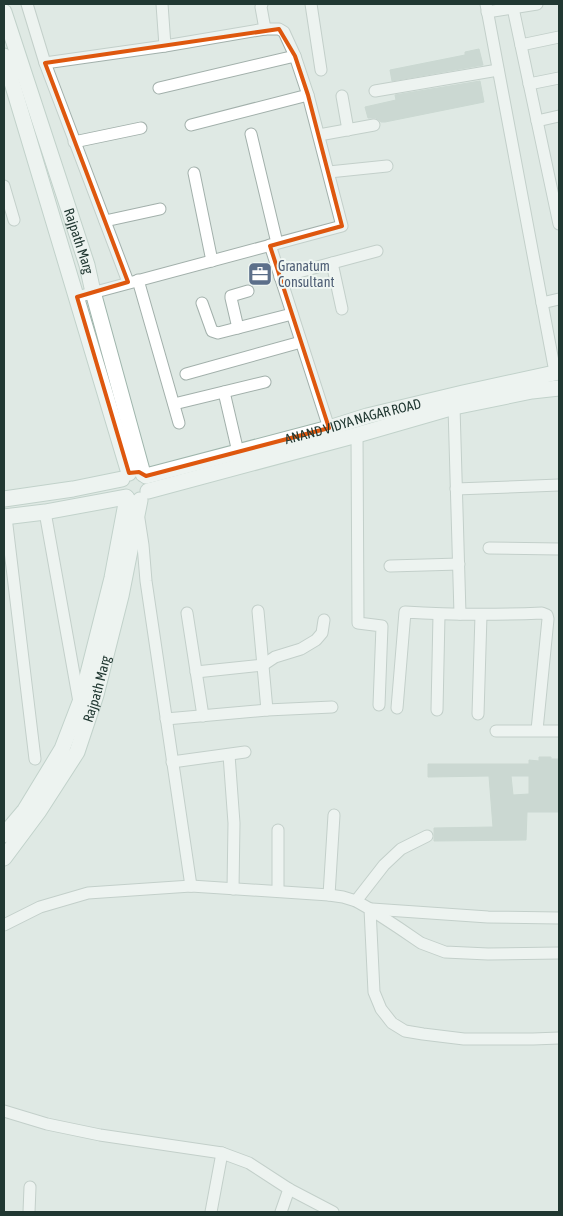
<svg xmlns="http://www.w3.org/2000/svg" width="563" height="1216" viewBox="0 0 563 1216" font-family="'Asap Condensed',sans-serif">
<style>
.building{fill:#b4c4bd;stroke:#b2c3bb;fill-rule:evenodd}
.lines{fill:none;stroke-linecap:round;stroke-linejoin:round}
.street-casing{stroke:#a2b0ab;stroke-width:13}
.secondary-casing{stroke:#9fb5ac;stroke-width:17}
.street{stroke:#fff;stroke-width:11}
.secondary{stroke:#fff;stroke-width:15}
.marked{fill:none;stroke:#de570e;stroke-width:4;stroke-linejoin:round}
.labels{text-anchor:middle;stroke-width:4;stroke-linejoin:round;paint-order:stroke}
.street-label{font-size:14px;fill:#213832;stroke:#eff6f2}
.service-label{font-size:14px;fill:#4e5e75;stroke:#eff6f2;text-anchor:start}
</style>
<rect width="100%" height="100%" fill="#dfe9e4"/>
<g class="building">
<polygon points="479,49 483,65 392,81 390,70 465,55 465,52"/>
<polygon points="480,81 484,102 385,122 381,122 376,118 368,118 365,107 396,100 395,95"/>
<path d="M539,757H551V759H559V812H527L526,840L434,841V828L493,827L489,776L428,777V764H529V760L539,761ZM511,776H529V794L513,795Z"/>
</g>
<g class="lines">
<defs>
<g id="street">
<polyline points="27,4 45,63 128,282"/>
<polyline points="162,4 165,46"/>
<polyline points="262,4 261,7 265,29"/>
<polyline points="311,4 321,70"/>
<polyline points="486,4 555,372"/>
<polyline points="513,8 559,224"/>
<polyline points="487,12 537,4"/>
<polyline points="521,45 559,37"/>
<polyline points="45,63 165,46 265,29 279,29 284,32 295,56 308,95 342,226 77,297"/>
<polyline points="529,84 559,78"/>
<polyline points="159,88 295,56"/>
<polyline points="375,91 498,70"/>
<polyline points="342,96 348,130"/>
<polyline points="537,121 559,116"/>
<polyline points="191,125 308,95"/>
<polyline points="251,134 277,243"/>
<polyline points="319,135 374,125"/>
<polyline points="74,142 141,128"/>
<polyline points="329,172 387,166"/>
<polyline points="194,173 212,261"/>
<polyline points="4,186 14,220"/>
<polyline points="105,221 160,209"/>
<polyline points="270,245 329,428"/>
<polyline points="332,263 342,309"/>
<polyline points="280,277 377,251"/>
<polyline points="138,280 179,423"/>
<polyline points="202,303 212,331 218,333 292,314"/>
<polyline points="542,303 559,299"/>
<polyline points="238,328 231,298 231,296 248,291"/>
<polyline points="186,374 301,342"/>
<polyline points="224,392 238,452"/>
<polyline points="174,404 265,382"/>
<polyline points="454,407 460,614"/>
<polyline points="357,435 358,623 382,626 379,705"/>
<polyline points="456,489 559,485"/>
<polyline points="45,512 79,702"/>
<polyline points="6,517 35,759"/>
<polyline points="139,519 143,545 146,581 191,886"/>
<polyline points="489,548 559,549"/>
<polyline points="390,566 459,564"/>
<polyline points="258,611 267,710"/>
<polyline points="187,613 203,716"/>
<polyline points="196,672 263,665 275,657 301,649 316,640 322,633 324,620"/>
<path d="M397,708L405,612C451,615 496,615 542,613L547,615L548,619L537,730"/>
<polyline points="437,710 439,615"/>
<polyline points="478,714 481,615"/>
<polyline points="166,719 267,710 332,707"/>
<polyline points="496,731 559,731"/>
<polyline points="229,755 234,823 233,889"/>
<polyline points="172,762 245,752"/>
<polyline points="278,891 278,830"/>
<polyline points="329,895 334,815"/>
<polyline points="356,901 384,865 401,849 427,836"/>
<polyline points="370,909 399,928 421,943 445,952 488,954 559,953"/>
<polyline points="372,909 488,917 559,918"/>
<polyline points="4,925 40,907 88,893 191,886 329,895 343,897 356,901 370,909 374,992 381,1009 392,1023 405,1031 423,1034 464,1039 533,1039 559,1038"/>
<polyline points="4,1111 47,1124 100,1135 222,1153 249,1163 289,1189 333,1212"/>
<polyline points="29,1212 30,1187"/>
<polyline points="211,1212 222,1153"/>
<polyline points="281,1212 289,1189"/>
</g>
<g id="secondary">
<path id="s1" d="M4,12L87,265L93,292L143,474"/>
<polyline points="4,56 129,473"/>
<path id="s2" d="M146,476L329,428L367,416L463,393L559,372"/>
<polyline points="148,491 357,435 454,407 532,391 559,388"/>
<polyline points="4,499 73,489 122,479"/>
<polyline points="4,517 45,512 126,497"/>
<polyline points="4,835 25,810 62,749 82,697 112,578 127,498"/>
<path id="s3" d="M4,858L39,811L77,752L96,695L121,596L140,500"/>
</g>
</defs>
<use href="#street" class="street-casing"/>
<use href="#secondary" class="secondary-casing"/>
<use href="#street" class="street"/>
<use href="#secondary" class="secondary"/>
</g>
<path d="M0 0H563V1216H0ZM279,29L295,56L308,95L342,226L270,246L329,428L146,476L139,472L129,473L77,297L128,282L45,63Z" fill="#dfe9e4" fill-opacity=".55" fill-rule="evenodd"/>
<path class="marked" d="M279,29L295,56L308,95L342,226L270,246L329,428L146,476L139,472L129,473L77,297L128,282L45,63Z"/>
<defs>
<symbol id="office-square" viewBox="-11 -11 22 22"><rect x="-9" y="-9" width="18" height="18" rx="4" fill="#5c6f8a" stroke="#eff6f2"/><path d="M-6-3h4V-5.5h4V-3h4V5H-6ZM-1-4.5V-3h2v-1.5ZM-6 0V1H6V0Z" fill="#fff"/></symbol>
</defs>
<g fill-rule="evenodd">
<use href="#office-square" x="246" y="260" width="28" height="28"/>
</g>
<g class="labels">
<g class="street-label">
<text dy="5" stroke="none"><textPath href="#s1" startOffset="241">Rajpath Marg</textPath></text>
<text dy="5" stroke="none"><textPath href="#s2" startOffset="214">ANAND VIDYA NAGAR ROAD</textPath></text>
<text dy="5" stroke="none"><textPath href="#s3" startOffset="195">Rajpath Marg</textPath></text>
</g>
<g class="service-label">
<text x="278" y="271">Granatum<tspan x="278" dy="16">Consultant</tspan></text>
</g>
</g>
<rect width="563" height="1216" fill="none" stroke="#213832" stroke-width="10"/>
</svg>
